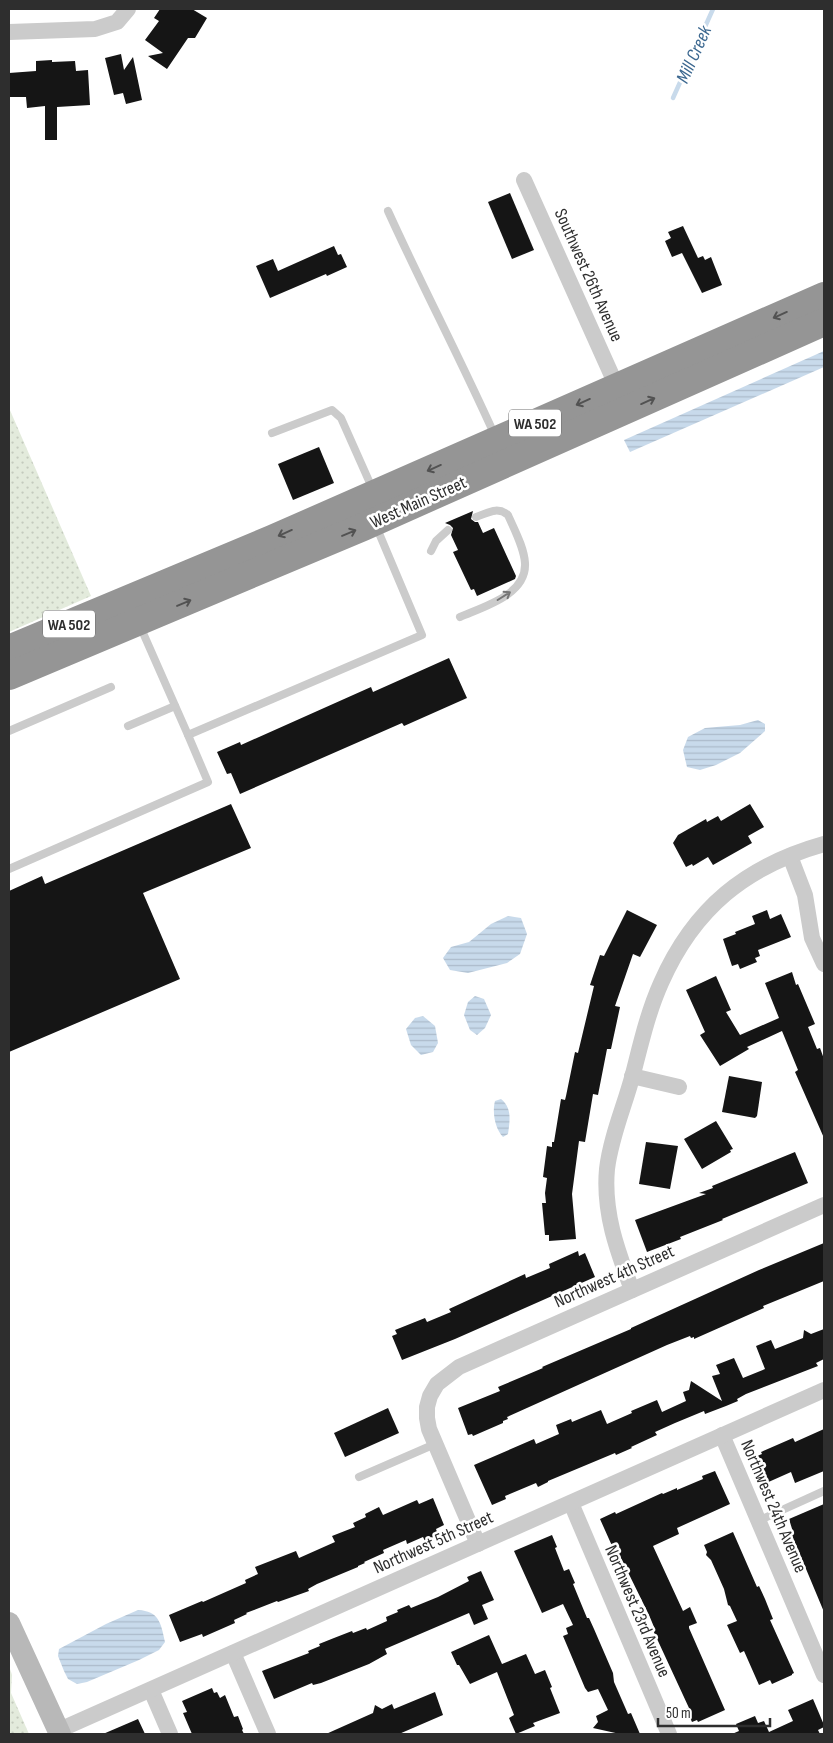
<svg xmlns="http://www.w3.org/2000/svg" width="833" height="1743" viewBox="0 0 833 1743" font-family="'Sofia Sans Condensed',sans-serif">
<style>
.grass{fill:url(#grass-dots)}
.water{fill:url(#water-rules)}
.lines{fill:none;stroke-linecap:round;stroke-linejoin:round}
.stream{stroke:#c8daeb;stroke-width:4.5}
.building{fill:#151515}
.lane{stroke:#cbcbcb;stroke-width:8}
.street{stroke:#cbcbcb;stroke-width:16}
.secondary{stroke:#b8b8b8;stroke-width:22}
.highway{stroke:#959595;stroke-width:28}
.oneway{stroke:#525252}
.oneway2{stroke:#757575}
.labels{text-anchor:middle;stroke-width:5;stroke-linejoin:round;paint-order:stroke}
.shield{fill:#fff;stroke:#6d6d6d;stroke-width:1}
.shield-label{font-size:16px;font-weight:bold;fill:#2e2e2e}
.street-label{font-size:18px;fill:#2e2e2e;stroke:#fff}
.water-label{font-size:19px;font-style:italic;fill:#3c6890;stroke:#fff}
</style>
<defs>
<pattern id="grass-dots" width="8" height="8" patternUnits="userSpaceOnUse" patternTransform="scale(1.25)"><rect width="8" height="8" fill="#e3ebdc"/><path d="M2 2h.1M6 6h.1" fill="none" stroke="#c3cabd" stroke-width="1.8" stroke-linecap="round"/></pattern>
<pattern id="water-rules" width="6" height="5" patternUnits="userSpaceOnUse" patternTransform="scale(1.25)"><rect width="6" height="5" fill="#c8daeb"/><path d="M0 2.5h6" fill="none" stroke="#acbbca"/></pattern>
</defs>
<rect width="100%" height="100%" fill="#fff"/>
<g class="grass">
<polygon points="9,408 91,596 9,632"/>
<polygon points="9,1666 12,1675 11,1693 29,1734 9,1734"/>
</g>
<g class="water">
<polygon points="824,351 824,367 630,452 624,440"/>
<polygon points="758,720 765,724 765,731 740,753 716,765 700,770 687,767 683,750 688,737 705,728 740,725"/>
<polygon points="508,916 521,918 527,934 520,954 507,963 468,973 450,970 443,958 451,947 469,942 491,924"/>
<polygon points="475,996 484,999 491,1015 485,1028 477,1035 470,1030 464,1015 468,1002"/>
<polygon points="423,1016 435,1026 438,1043 433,1052 421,1055 411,1045 406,1029 415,1018"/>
<path d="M501,1099C512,1108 510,1120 508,1134L503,1137C495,1129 492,1112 495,1101Z"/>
<path d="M138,1610C159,1611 161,1623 165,1642L159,1650L139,1660L87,1682L77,1684L68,1679L64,1671L58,1656L59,1649L106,1624Z"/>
</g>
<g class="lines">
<polyline class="stream" points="673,98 713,9"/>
</g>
<g class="building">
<polygon points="160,9 192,9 207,18 195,38 188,38 167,69 148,56 163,53 145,40 159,21 154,18"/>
<polygon points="121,54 124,70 133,57 142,100 126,104 123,93 114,95 105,58"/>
<polygon points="52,60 52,62 75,61 76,71 88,70 90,105 57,107 57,140 45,140 45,106 27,108 26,97 9,97 9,73 36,71 36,61"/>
<polygon points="510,193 534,250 512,259 488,202"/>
<polygon points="683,226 698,258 703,256 705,260 711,257 722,285 702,293 682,253 672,257 665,241 671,238 668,232"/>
<polygon points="334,246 338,255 341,254 347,267 327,276 326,274 270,298 256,266 273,259 278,271"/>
<polygon points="319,447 334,483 293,500 278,464"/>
<polygon points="473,511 471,519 475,522 478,522 483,533 494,528 516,576 515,579 477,596 474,589 471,590 453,552 458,550 451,535 453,528 450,525 445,523"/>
<polygon points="449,658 467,698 404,726 402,723 240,794 231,773 227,774 217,752 240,742 241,745 371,687 373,692"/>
<polygon points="231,804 251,848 143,893 180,979 9,1052 9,891 42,876 45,884"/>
<polygon points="750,804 764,827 748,836 752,843 713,865 708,857 693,866 692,864 686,867 673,843 678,835 706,819 707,822 718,816 721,821"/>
<polygon points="627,910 657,925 640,957 633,954 615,1006 620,1007 611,1049 607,1049 598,1095 593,1094 585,1142 579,1141 572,1194 576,1239 549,1241 549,1235 545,1235 542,1203 546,1203 545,1193 547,1178 543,1177 547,1146 552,1147 552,1142 554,1142 561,1099 565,1100 566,1096 575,1052 578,1053 594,986 590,985 600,955 604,956"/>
<polygon points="767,910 770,919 781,914 791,937 758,950 760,956 755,958 757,962 740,969 738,964 732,966 723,939 736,934 735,932 755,924 752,916"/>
<polygon points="792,972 796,985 798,984 815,1024 808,1027 817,1049 820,1048 824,1059 824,1138 795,1072 798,1070 782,1031 747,1047 749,1049 720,1066 700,1035 705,1032 686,990 716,976 731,1010 726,1012 740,1035 779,1018 765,983"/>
<polygon points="729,1076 762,1082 757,1116 755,1118 722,1112"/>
<polygon points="716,1121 733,1149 730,1150 731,1152 702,1169 684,1139"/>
<polygon points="646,1142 678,1146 670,1189 639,1184"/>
<polygon points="795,1152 808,1183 722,1219 723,1220 680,1237 681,1239 647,1252 635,1220 706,1194 699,1193 713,1188 712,1186"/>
<polygon points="824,1243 824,1281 763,1306 764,1308 694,1339 694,1337 691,1338 690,1336 667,1345 507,1417 508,1419 503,1421 503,1423 473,1436 472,1434 468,1435 458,1408 500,1391 498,1387 543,1368 542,1367 631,1329 631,1328 759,1270"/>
<polygon points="578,1251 579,1256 585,1253 595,1277 455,1339 402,1360 392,1336 397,1334 395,1330 425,1318 427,1322 451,1312 449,1309 525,1274 526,1278 550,1268 549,1264"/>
<polygon points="824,1329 824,1359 816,1363 818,1366 746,1394 737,1399 738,1401 726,1406 705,1414 704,1411 675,1423 655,1432 657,1435 631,1447 632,1448 616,1455 615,1453 548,1481 548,1482 538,1487 536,1483 505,1496 506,1499 492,1505 474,1465 534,1439 536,1444 559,1434 556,1425 571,1419 572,1422 601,1410 607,1424 632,1413 631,1411 657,1400 662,1412 686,1401 683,1392 689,1390 691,1381 722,1401 712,1376 720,1374 716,1365 734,1358 743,1378 765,1369 756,1346 771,1340 775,1349 803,1338 804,1330 811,1334"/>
<polygon points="388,1408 399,1433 345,1457 334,1433"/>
<polygon points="824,1429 824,1471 795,1483 791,1472 764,1484 762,1482 752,1458 762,1454 761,1452 793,1438 795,1442"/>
<polygon points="715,1471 730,1504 677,1528 679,1534 653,1546 683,1611 690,1607 697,1623 689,1626 689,1628 725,1710 698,1722 697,1720 692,1722 686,1709 689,1708 652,1628 654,1627 649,1615 620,1556 617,1557 600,1519 615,1512 616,1514 662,1493 663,1494 677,1488 677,1490 703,1479 702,1476"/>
<polygon points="433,1498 444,1525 436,1529 438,1535 425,1541 423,1537 407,1544 406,1540 383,1550 384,1553 364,1562 365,1563 358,1566 358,1567 317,1584 308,1589 309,1591 278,1602 277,1601 246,1613 247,1614 234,1620 235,1623 203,1637 202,1634 180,1642 169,1615 202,1601 203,1602 246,1583 245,1580 258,1574 255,1567 296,1551 299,1558 335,1542 332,1536 355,1527 353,1523 366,1517 365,1514 379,1507 383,1515 417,1500 419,1504"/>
<polygon points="824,1504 824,1612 791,1533 793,1532 789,1519"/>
<polygon points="733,1532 757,1587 759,1586 765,1599 773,1619 770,1620 794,1673 792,1674 792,1675 772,1684 770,1680 759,1685 744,1651 740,1653 727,1625 737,1621 730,1606 728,1605 724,1589 711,1560 706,1555 707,1552 704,1545"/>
<polygon points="552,1535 557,1547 555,1548 564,1571 569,1569 575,1583 573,1584 587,1618 589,1618 594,1629 613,1673 614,1682 628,1714 631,1713 640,1734 620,1734 593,1728 598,1722 596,1716 608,1710 598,1689 588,1692 585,1688 563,1636 568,1634 566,1628 573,1625 563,1604 542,1613 514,1551"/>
<polygon points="481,1571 494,1600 482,1605 488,1619 474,1625 469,1613 385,1649 387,1654 369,1664 321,1683 313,1685 312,1683 274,1699 262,1671 309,1653 308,1651 320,1646 319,1644 334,1638 352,1631 353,1633 366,1628 367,1630 387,1621 386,1617 398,1612 397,1610 409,1605 411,1608 438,1597 469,1581 467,1577"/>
<polygon points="489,1635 502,1664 526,1654 535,1674 545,1670 552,1687 550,1688 560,1713 533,1723 535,1726 516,1734 509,1718 514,1715 497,1672 470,1684 459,1665 457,1665 451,1652"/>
<polygon points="212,1688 214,1693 217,1692 220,1698 225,1695 234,1717 238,1716 243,1729 242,1730 244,1734 192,1734 183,1713 187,1712 182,1701"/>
<polygon points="435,1692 443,1715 399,1734 326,1734 373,1713 375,1705 382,1709 392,1704 394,1709"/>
<polygon points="813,1699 824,1725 824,1727 818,1730 820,1734 732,1734 739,1731 736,1724 755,1716 758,1723 764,1721 769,1732 793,1721 788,1710"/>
<polygon points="138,1719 145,1734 103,1734"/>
</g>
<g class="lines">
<g class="lane">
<path d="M388,211C422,286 461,360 495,436"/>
<polyline points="272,433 332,410 341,418 373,490"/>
<polyline points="431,551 436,541 448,530"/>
<path d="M460,617C483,607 527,595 525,563C524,547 514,529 508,515C497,506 488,513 476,517"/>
<polyline points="140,626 188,735 422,635 376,526"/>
<polyline points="128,726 175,706"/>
<polyline points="9,731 111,687"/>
<polyline points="9,869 208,782 188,735"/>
<polyline points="359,1477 435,1444"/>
<polyline points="758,1521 824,1491"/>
</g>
<g class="street">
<polyline points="9,32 95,29 117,22 128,9"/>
<polyline points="524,180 617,387"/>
<polyline points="790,856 805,895 812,938 824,964"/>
<polyline points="632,1076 679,1087"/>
<path d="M632,1290C617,1250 603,1212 607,1169C611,1136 625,1105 633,1074C641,1043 648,1012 661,983C694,908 746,866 824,844"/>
<polyline points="722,1435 824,1675"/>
<polyline points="571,1503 669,1734"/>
<polyline points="478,1544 429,1429 427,1418 427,1407 430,1396 437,1384 459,1367 824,1205"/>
<polyline points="233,1653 268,1734"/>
<polyline points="151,1690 170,1734"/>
<polyline points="57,1731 824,1390"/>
</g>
<polyline class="secondary" points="9,1623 60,1734"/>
<g class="highway">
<polyline points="9,649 272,539 824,296"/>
<polyline points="9,676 363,527 824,322"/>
</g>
</g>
<defs><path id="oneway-shaft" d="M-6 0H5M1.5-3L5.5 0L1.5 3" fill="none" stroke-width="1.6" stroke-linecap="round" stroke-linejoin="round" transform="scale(1.25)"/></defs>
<g class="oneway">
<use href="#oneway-shaft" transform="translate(780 315) rotate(156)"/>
<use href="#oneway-shaft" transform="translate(648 401) rotate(-24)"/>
<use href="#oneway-shaft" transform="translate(583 402) rotate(156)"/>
<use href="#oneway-shaft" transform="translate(434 468) rotate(156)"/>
<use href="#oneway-shaft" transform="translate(285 533) rotate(156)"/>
<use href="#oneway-shaft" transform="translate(349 533) rotate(-23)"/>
<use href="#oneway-shaft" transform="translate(184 603) rotate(-23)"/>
</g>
<use class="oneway2" href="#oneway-shaft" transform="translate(504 596) rotate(-32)"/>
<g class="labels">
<g class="shield">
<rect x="509" y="409.5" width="52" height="27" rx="4"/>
<rect x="43" y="610.5" width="52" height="27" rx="4"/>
</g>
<g class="shield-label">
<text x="535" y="429">WA 502</text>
<text x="69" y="630">WA 502</text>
</g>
<g class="street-label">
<text transform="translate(589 275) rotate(66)" y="6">Southwest 26th Avenue</text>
<text transform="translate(418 502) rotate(-24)" y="6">West Main Street</text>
<text transform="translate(614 1276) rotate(-24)" y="6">Northwest 4th Street</text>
<text transform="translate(774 1506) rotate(67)" y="6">Northwest 24th Avenue</text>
<text transform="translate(433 1542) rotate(-24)" y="6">Northwest 5th Street</text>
<text transform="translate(638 1611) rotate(67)" y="6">Northwest 23rd Avenue</text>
</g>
<g class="water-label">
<text transform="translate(693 54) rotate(-66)" y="7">Mill Creek</text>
</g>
</g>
<rect width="833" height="1743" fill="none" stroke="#2e2e2e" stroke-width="20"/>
<path d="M658 1718v8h112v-8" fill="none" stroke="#2e2e2e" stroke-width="2.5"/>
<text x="666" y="1718" font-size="15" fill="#2e2e2e" stroke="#ffffff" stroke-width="4" paint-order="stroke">50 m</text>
</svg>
